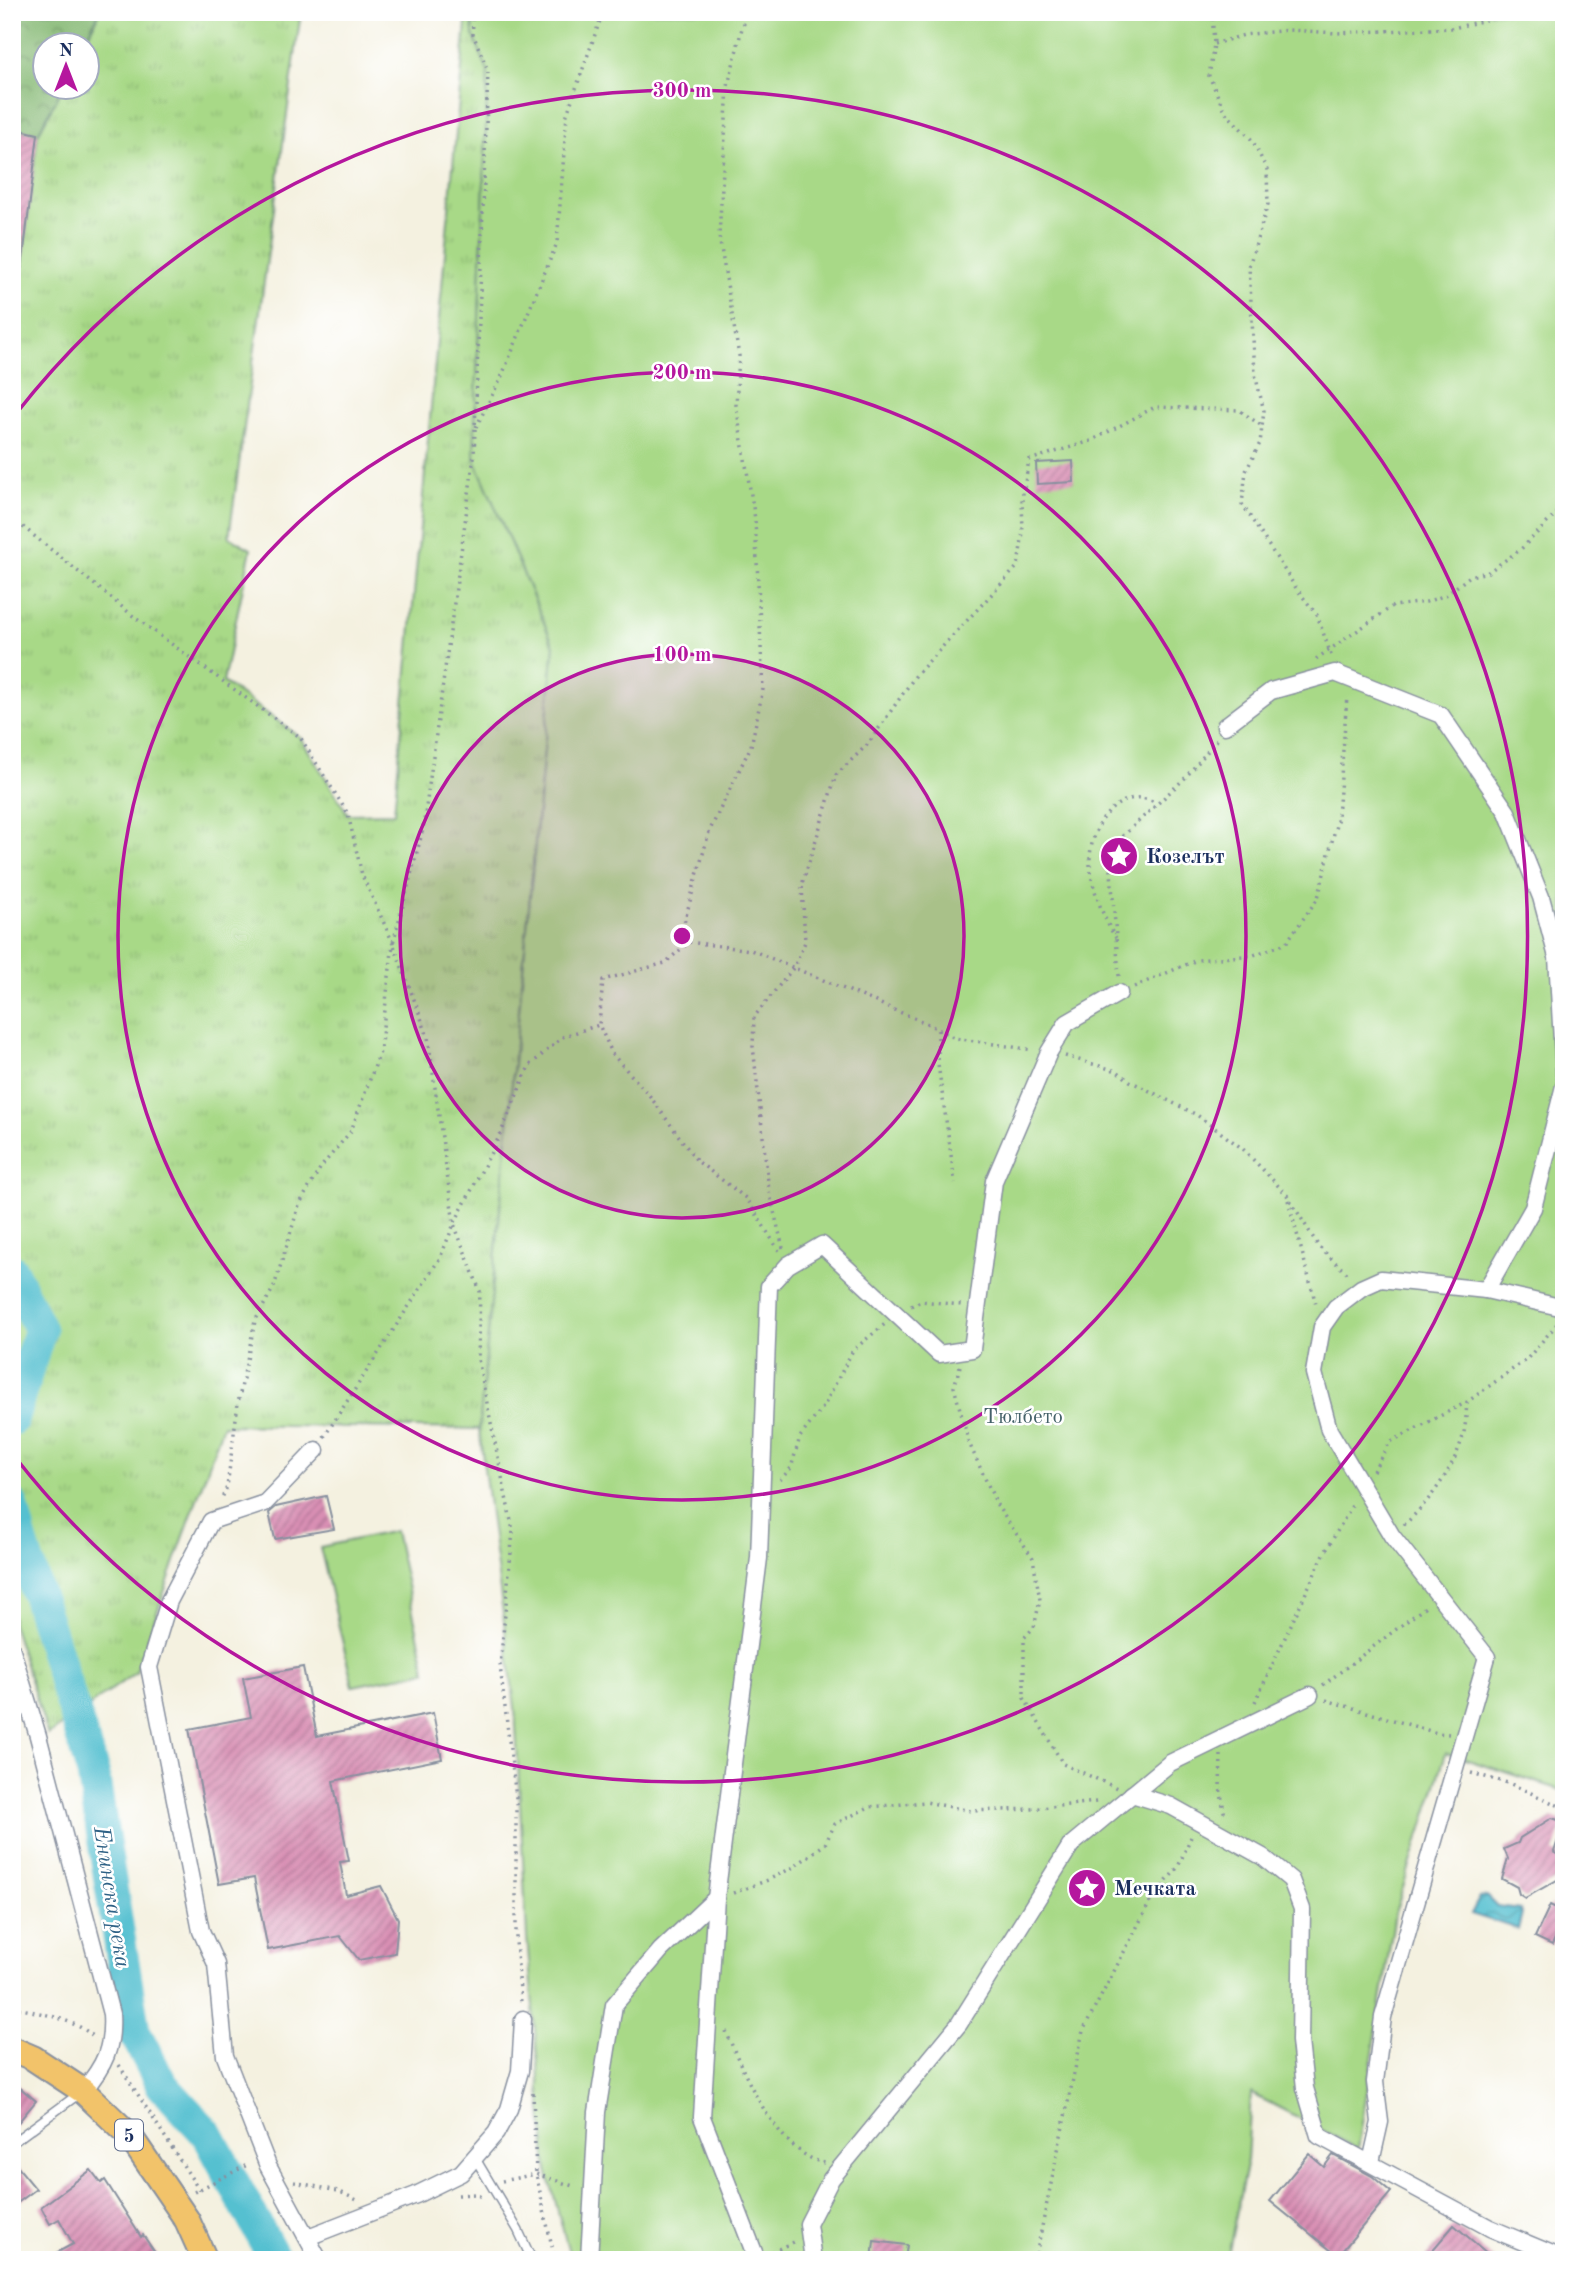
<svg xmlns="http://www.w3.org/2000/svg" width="1576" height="2272" viewBox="0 0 1576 2272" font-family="'Old Standard TT',serif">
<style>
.grass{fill:url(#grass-tufts);stroke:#628472;stroke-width:2}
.forest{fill:url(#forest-crowns);stroke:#507469;stroke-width:2}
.green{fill:#a8d987;stroke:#628472;stroke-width:2}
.water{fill:url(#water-waves);stroke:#387897;stroke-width:2}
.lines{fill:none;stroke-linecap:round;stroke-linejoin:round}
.river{stroke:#55c0d0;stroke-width:33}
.building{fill:url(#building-hatch)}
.lane-casing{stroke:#88909f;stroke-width:11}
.street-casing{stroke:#88909f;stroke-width:19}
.primary-casing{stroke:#88909f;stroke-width:28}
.path{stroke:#88909f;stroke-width:3.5;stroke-dasharray:2 5;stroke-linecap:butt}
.lane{stroke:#fff;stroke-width:8}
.street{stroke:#fff;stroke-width:16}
.primary{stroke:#f2c36a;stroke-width:24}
.ring{fill:none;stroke:#b5179e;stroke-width:3.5}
.labels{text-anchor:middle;stroke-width:5;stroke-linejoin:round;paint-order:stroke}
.shield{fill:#fff;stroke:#5f6d8e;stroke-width:2}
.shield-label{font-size:19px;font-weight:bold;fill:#1b2f5e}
.poi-label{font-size:21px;font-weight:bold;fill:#1b2f5e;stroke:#fff;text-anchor:start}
.park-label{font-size:21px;fill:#45626a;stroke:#fff}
.water-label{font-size:23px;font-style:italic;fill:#2f6286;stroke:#fff}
.centre{fill:#b5179e;stroke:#fff;stroke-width:3.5}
.ring-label{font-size:21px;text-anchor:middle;font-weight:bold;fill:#b5179e;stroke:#fff;stroke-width:5;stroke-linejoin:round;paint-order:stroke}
</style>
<defs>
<pattern id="grass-tufts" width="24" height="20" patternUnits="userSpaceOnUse" patternTransform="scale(1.75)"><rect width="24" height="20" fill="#a8d987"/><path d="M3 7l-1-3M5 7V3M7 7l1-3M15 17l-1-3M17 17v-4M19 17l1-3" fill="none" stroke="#90bb77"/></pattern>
<pattern id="forest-crowns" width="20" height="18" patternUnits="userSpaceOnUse" patternTransform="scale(1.75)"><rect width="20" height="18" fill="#86b974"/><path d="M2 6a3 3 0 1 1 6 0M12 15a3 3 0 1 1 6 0" fill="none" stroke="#6d9762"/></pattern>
<pattern id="water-waves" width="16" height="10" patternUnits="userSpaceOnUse" patternTransform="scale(1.75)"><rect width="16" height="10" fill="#55c0d0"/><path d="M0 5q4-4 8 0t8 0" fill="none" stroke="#469cac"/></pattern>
<pattern id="building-hatch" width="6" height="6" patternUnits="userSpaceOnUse" patternTransform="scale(1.75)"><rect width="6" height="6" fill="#d98fb4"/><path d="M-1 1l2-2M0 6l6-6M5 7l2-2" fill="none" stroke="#af7596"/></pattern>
</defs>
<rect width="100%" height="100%" fill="#fff"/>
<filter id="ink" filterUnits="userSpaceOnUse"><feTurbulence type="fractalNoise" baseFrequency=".0143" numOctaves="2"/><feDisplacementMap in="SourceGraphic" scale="14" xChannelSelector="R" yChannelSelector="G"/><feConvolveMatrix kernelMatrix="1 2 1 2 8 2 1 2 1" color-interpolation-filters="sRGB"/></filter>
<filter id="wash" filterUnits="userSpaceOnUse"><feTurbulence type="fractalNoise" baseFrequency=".00686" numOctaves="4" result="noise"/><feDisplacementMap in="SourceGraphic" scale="28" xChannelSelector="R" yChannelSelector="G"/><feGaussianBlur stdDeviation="1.57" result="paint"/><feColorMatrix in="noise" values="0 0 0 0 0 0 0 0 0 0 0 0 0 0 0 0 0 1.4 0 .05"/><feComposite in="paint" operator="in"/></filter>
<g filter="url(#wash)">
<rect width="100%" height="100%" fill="#f4f1e0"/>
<polygon class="grass" points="100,12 301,12 229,537 251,549 223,682 300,737 348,814 394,813 467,12 472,12 473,34 488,71 474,457 554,646 479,1429 223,1425 136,1672 48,1735 12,1624 12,347 38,134 62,88 88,88 88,46 83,45"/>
<polygon class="forest" points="12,12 100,12 83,45 46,46 46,88 62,88 38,134 12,128"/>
<g class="green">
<polygon points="472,12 1564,12 1564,1791 1446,1753 1395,1913 1358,2149 1251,2093 1247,2160 1227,2260 571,2260 547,2170 527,1938 515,1707 479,1429 554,646 474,457 488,71 473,34"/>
<polygon points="395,1531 426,1671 353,1686 320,1547"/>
</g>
<polygon class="water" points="1487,1896 1497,1906 1520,1909 1522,1913 1518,1929 1471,1914 1480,1897"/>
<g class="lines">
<g class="river">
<polyline points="12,1271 40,1330 12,1419"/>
<polyline points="12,1505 20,1537 93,1773 134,2031 162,2085 208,2135 275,2260"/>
</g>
</g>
<g id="blocks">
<g class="building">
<polygon points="12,128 38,134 22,267 12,266"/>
<polygon points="1073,461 1074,482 1037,484 1036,463"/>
<polygon points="326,1496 334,1529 275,1539 269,1513 276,1507"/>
<polygon points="303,1667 317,1736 433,1713 442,1759 333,1781 349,1861 340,1862 346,1895 381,1886 398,1919 395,1953 359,1960 340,1936 268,1950 254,1878 219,1884 189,1729 251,1717 243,1678"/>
<polygon points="1552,1818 1564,1822 1554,1852 1561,1856 1564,1876 1525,1898 1519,1894 1517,1887 1502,1879 1508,1859 1504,1849 1518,1843 1520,1838"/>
<polygon points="1550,1905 1564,1912 1564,1919 1552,1945 1535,1937"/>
<polygon points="12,2081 36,2101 12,2130"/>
<polygon points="1309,2154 1324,2167 1333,2155 1372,2176 1391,2192 1338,2256 1270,2201"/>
<polygon points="12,2160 36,2189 12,2207"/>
<polygon points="91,2170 101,2183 105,2180 141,2237 143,2235 160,2260 43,2260 73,2244 59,2219 50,2224 41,2207"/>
<polygon points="1454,2225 1495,2260 1424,2260"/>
<polygon points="874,2241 907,2245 905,2260 872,2260"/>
</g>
</g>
</g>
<g filter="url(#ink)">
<use href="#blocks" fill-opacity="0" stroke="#88909f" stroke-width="2"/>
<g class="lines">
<defs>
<g id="lane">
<polyline points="12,2143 80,2093"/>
<polyline points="475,2158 518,2230 532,2260"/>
</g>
<g id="street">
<polyline points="1225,726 1271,691 1335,673 1441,715 1507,812 1541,897 1557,957 1564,1075"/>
<polyline points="1486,1290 1533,1208 1564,1086"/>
<polyline points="316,1450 265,1503 211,1521 169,1601 149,1667 201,1931 216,1964 225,2056 268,2166 319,2260"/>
<path d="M12,1650L38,1736L111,2014C113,2048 105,2065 83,2091"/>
<polyline points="1132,1794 1171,1806 1263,1857 1291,1880 1302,1909 1300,2041 1305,2088 1319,2136 1490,2228 1564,2259"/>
<polyline points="1371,2162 1380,2122 1375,2082 1383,2017 1487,1657 1392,1536 1329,1430 1314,1373 1322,1327 1336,1307 1361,1288 1381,1279 1486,1290 1564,1308"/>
<polyline points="308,2237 416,2195 461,2173 496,2133 509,2109 520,2071 523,2019"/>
<polyline points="589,2260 597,2112 614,2005 661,1950 716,1898"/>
<polyline points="757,2260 702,2117 716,1898 759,1558 769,1286 788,1265 822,1245 939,1354 972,1349 994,1181 1049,1052 1067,1023 1119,993"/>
<polyline points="813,2260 808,2224 831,2179 959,2024 1071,1845 1170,1763 1310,1695"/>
</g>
<polyline id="primary" points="12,2049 33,2058 83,2091 129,2135 187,2220 205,2260"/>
</defs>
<use href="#lane" class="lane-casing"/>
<use href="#street" class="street-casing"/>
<use href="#primary" class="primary-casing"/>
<g class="path">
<polyline points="472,12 473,34 488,71 474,457 423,829 393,943 428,1037 454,1224 480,1291 478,1359 513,1531 500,1666 516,1798 516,1941 521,2003"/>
<path d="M1129,12C1143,26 1180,17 1197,12"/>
<polyline points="1212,12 1214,44 1209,76 1225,112 1253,141 1267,170 1268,204 1249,266 1255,374 1264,411 1260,443 1246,471 1242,504 1296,588 1317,615 1332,658"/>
<polyline points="1214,44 1244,35 1289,30 1337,33 1453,28 1519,12"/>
<polyline points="476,427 501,378 557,243 567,114 603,12"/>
<polyline points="12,518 137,619 300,737 348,814 362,875 393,943 380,1052 351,1131 321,1167 299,1205 274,1287 255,1321 238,1403 227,1487 221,1500"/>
<polyline points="1316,659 1393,606 1426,602 1446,595 1470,576 1488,572 1520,550 1564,506"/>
<path d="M1116,938C1104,921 1089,881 1090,860C1090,834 1106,803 1134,798C1141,797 1149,800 1156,802"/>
<polyline points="689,942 684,923 709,832 751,746 763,689 755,519 736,405 739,356 719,236 728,86 742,28 749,12"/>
<polyline points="1119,976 1109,846 1125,834 1185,778 1217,740"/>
<polyline points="1134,987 1197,960 1254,955 1286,943 1318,898 1338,817 1347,696"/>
<polyline points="938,1030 938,1064 955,1183"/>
<polyline points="1065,1056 1117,1071 1130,1081 1197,1115 1243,1149 1287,1195 1319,1247 1350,1276"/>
<polyline points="1288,1200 1317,1308"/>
<polyline points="783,1248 769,1191 753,1046 754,1017 794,967 805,942 802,885 836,775 868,744 916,675 1018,566 1023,532 1022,499 1029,460 1091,441 1155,407 1239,410 1262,426"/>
<polyline points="779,1251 747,1199 697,1161 649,1095 613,1055 599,1025 603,980 665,963 689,942 751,950 926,1023 955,1038 1033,1050"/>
<polyline points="911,1306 921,1301 962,1305"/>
<polyline points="960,1366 954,1387 969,1443 998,1507 1033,1558 1040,1600 1034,1627 1024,1638 1024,1698 1063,1764 1117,1788"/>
<polyline points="324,1437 440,1258 454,1224 500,1135 529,1066 564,1036 599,1025"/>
<polyline points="1373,1471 1390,1442 1467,1402 1527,1359 1557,1324"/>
<polyline points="780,1480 791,1468 800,1437 824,1406 853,1350 885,1324"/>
<path d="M1404,1525C1430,1501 1453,1470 1463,1436C1466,1426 1466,1413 1467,1402"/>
<polyline points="1323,1685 1428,1605"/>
<polyline points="1326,1700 1437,1733 1449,1734"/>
<polyline points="1255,1702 1323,1556 1354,1502"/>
<polyline points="1221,1755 1220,1787 1225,1817"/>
<polyline points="1471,1773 1511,1784 1564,1808"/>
<polyline points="733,1893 768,1880 794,1867 825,1844 835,1824 869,1807 926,1802 971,1811 1032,1809 1097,1802"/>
<path d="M12,2007C39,2013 72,2018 93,2036"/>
<path d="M726,2031C743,2072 777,2154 825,2163"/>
<polyline points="119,2065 199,2190"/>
<polyline points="533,2093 536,2174 555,2260"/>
<polyline points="502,2181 536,2174 576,2187"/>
<polyline points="294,2182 338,2191 357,2200"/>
<polyline points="194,2192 249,2164"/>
<polyline points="458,2195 476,2194 484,2199"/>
<polyline points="772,2252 793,2242"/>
<polyline points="1035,2260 1083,2031 1150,1902 1178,1867 1191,1837"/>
</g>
<use href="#lane" class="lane"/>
<use href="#street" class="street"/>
<use href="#primary" class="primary"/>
</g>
</g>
<circle cx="682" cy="936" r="282" fill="#b5179e" fill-opacity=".12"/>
<g class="ring">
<circle cx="682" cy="936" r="282"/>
<circle cx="682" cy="936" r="564"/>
<path d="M15 415A846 846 0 1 1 15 1457"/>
</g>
<defs>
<symbol id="sight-disc" viewBox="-11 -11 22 22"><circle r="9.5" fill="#b5179e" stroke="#fff"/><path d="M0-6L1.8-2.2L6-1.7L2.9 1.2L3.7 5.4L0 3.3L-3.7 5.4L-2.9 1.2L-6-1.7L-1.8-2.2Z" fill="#fff"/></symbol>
</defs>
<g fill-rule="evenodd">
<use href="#sight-disc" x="1097" y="834" width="44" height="44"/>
<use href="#sight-disc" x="1065" y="1866" width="44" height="44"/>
</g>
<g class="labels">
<rect class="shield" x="115" y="2119.5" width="28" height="31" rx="5"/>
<g class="shield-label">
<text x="129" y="2142">5</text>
</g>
<g class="poi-label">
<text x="1146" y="863">Козелът</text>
<text x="1114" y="1895">Мечката</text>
</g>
<g class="park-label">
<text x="1023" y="1423">Тюлбето</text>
</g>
<g class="water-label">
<text transform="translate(113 1897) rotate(81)" y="8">Енинска река</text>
</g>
</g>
<circle cx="682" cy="936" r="10" class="centre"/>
<g class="ring-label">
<text x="682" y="97">300 m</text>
<text x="682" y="379">200 m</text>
<text x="682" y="661">100 m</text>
</g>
<rect width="1576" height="2272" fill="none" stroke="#fff" stroke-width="42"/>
<g transform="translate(66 66)"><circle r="33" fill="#ffffff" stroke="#a4acbf" stroke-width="2"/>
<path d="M0-5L12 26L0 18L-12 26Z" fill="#b5179e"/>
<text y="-10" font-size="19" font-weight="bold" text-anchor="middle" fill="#1b2f5e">N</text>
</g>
</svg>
